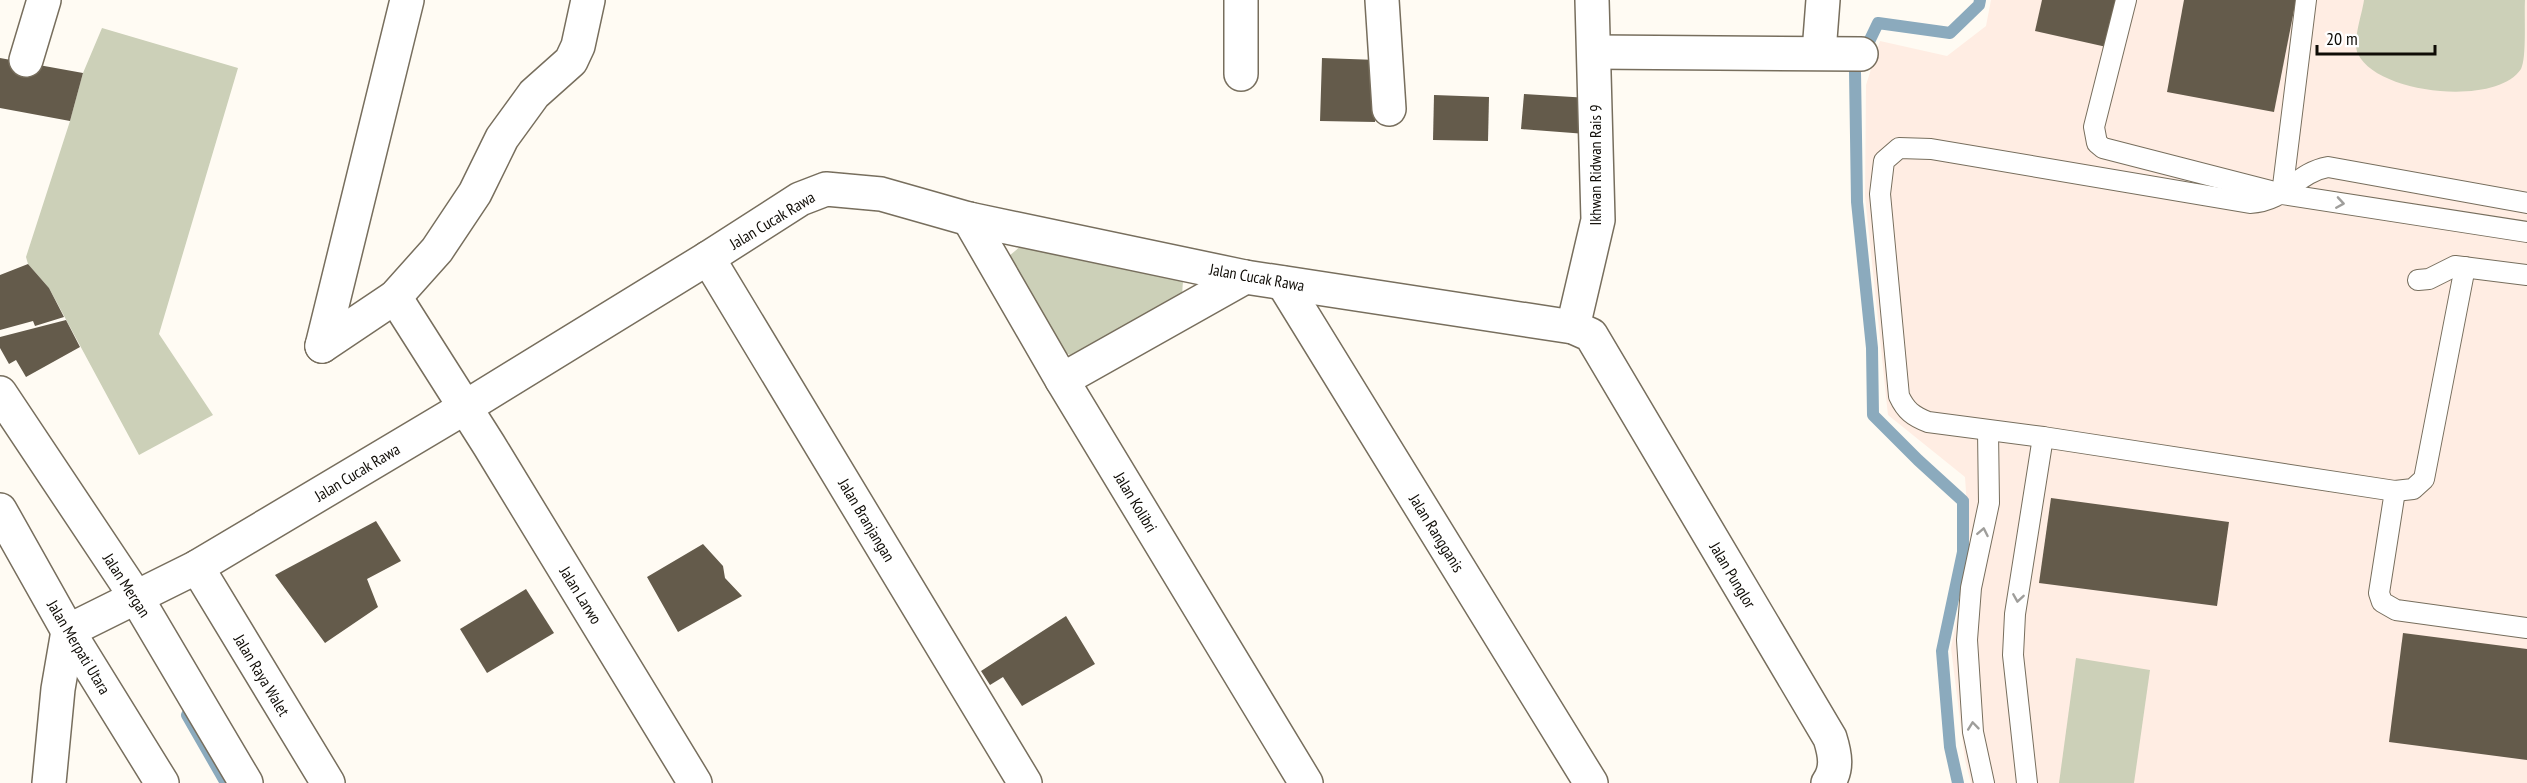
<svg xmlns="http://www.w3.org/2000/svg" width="2527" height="783" viewBox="0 0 2527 783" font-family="'PT Sans Narrow',sans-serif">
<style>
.medical{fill:#ffede3}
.green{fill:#ccd0b8}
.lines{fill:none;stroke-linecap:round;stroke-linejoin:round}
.stream{stroke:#8baabd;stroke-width:12}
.building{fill:#645b4b}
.service-casing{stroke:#776e5d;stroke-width:22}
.minor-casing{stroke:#776e5d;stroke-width:36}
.tertiary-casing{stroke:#776e5d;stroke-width:36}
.service{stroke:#fff;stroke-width:20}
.minor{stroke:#fff;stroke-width:33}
.tertiary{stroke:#fff;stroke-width:33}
.oneway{stroke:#9f9e9b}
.labels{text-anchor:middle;stroke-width:6;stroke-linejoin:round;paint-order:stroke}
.street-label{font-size:16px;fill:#0f0c06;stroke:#fff}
</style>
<rect width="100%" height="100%" fill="#fffbf3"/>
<polygon class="medical" points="1991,0 2527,0 2527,783 1971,783 1965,760 1951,648 1970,551 1965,477 1888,415 1865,196 1866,85 1880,41 1947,56 1986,26"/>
<g class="green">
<path d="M2364,0H2525C2524,15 2527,58 2521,69C2496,107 2377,94 2358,54C2352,41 2362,15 2364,0Z"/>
<polygon points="102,28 238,68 159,334 213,415 139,455 49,288 28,264 26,257 70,121 83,73"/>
<polygon points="1022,245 1183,281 1182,295 1072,356 1066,353 1009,265 1009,256"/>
<polygon points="2076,658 2150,670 2134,783 2059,783"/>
</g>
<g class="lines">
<g class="stream">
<polyline points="187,715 226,783"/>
<polyline points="1958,783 1950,747 1942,651 1963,552 1963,501 1918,460 1873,415 1872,348 1857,202 1855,71 1878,23 1950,33 1979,5 1980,0"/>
</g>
</g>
<g class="building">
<polygon points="2042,0 2122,0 2111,48 2035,31"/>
<polygon points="2184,0 2296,0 2274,112 2167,92"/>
<polygon points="0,58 83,73 70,121 0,108"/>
<polygon points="1322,58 1377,60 1375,122 1320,121"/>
<polygon points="1524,94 1589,98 1586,134 1521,129"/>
<polygon points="1434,95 1489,97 1488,141 1433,140"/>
<polygon points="28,264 49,288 64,317 35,326 33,321 0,330 0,275"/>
<polygon points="66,320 80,347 26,377 16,360 9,364 0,348 0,337"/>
<polygon points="2051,498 2229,522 2217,606 2039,583"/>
<polygon points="376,521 401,561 367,579 378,607 325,643 275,575"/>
<polygon points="703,544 723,566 725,578 742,596 678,632 647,577"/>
<polygon points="526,589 554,633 487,673 460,629"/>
<polygon points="1066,616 1095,664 1022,706 1003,677 990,685 981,671"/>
<polygon points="2403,633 2527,649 2527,760 2389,742"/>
</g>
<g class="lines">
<defs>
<g id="service">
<polyline points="2126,0 2094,127 2097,143 2103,148 2282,194 2527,232"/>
<polyline points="2282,194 2306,0"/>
<path d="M2527,203L2328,167C2295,173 2287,201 2250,203L1931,149L1899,148L1884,161L1880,194L1899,396C1906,411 1913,416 1928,422L2043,437L2395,491L2379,593L2382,602L2396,610L2527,628"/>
<polyline points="2418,280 2429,279 2455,266 2527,275"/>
<polyline points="2395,491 2413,489 2424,479 2465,267"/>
<polyline points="1984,783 1973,732 1967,640 1971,588 1989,503 1988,431"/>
<polyline points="2027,783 2013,655 2015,614 2043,437"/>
</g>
<g id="minor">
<polyline points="1382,0 1389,109"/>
<polyline points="1594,52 1861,54"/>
<polyline points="1819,52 1823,0"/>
<polyline points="26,60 44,0"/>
<polyline points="1241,74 1241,0"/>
<polyline points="969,219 1062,380 1306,783"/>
<polyline points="708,258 1025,783"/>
<polyline points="1283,283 1591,783"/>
<polyline points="395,297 489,445 695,783"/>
<polyline points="1573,327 1598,220 1592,0"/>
<polyline points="322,346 395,297 437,250 475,193 502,138 534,94 571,61 578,46 588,0"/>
<polyline points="322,346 407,0"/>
<polyline points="1062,380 1245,277"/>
<polyline points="0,510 68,631 162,783"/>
<polyline points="197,567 328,783"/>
<path d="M68,631L197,567L464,408L708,258L800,199L826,189L881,194L969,219L1245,277L1573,327L1591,335L1830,738C1835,754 1838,769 1828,783"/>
<polyline points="49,783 58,689 68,631"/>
</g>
<polyline id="tertiary" points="0,393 136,597 246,783"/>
</defs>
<use href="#service" class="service-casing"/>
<use href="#minor" class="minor-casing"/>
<use href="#tertiary" class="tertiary-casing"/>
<use href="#service" class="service"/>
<use href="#minor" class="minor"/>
<use href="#tertiary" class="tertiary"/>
</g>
<defs><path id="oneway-chevron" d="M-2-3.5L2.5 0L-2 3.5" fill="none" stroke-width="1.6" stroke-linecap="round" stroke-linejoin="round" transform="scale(1.5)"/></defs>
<g class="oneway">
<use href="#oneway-chevron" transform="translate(2340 203) rotate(9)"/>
<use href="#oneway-chevron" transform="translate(1983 532) rotate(-79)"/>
<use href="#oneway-chevron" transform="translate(2018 598) rotate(99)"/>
<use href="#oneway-chevron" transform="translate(1973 726) rotate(-96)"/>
</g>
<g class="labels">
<g class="street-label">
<text transform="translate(1595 165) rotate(-90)" y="6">Ikhwan Ridwan Rais 9</text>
<text transform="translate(772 220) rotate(-31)" y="6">Jalan Cucak Rawa</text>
<text transform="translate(1257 277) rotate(10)" y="6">Jalan Cucak Rawa</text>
<text transform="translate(357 472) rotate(-31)" y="6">Jalan Cucak Rawa</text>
<text transform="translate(1136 502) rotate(59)" y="6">Jalan Kolibri</text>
<text transform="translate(867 520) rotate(59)" y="6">Jalan Branjangan</text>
<text transform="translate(1437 533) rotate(58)" y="6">Jalan Rangganis</text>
<text transform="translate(1733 575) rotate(59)" y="6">Jalan Punglor</text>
<text transform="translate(127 585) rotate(57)" y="6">Jalan Mergan</text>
<text transform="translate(581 595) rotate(58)" y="6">Jalan Larwo</text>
<text transform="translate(79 647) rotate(59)" y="6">Jalan Merpati Utara</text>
<text transform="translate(262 675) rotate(59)" y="6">Jalan Raya Walet</text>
</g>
</g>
<path d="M2317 45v9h118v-9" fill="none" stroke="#0f0c06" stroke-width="3"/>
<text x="2326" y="45" font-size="18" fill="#0f0c06" stroke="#ffffff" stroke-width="4.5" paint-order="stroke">20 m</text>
</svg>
